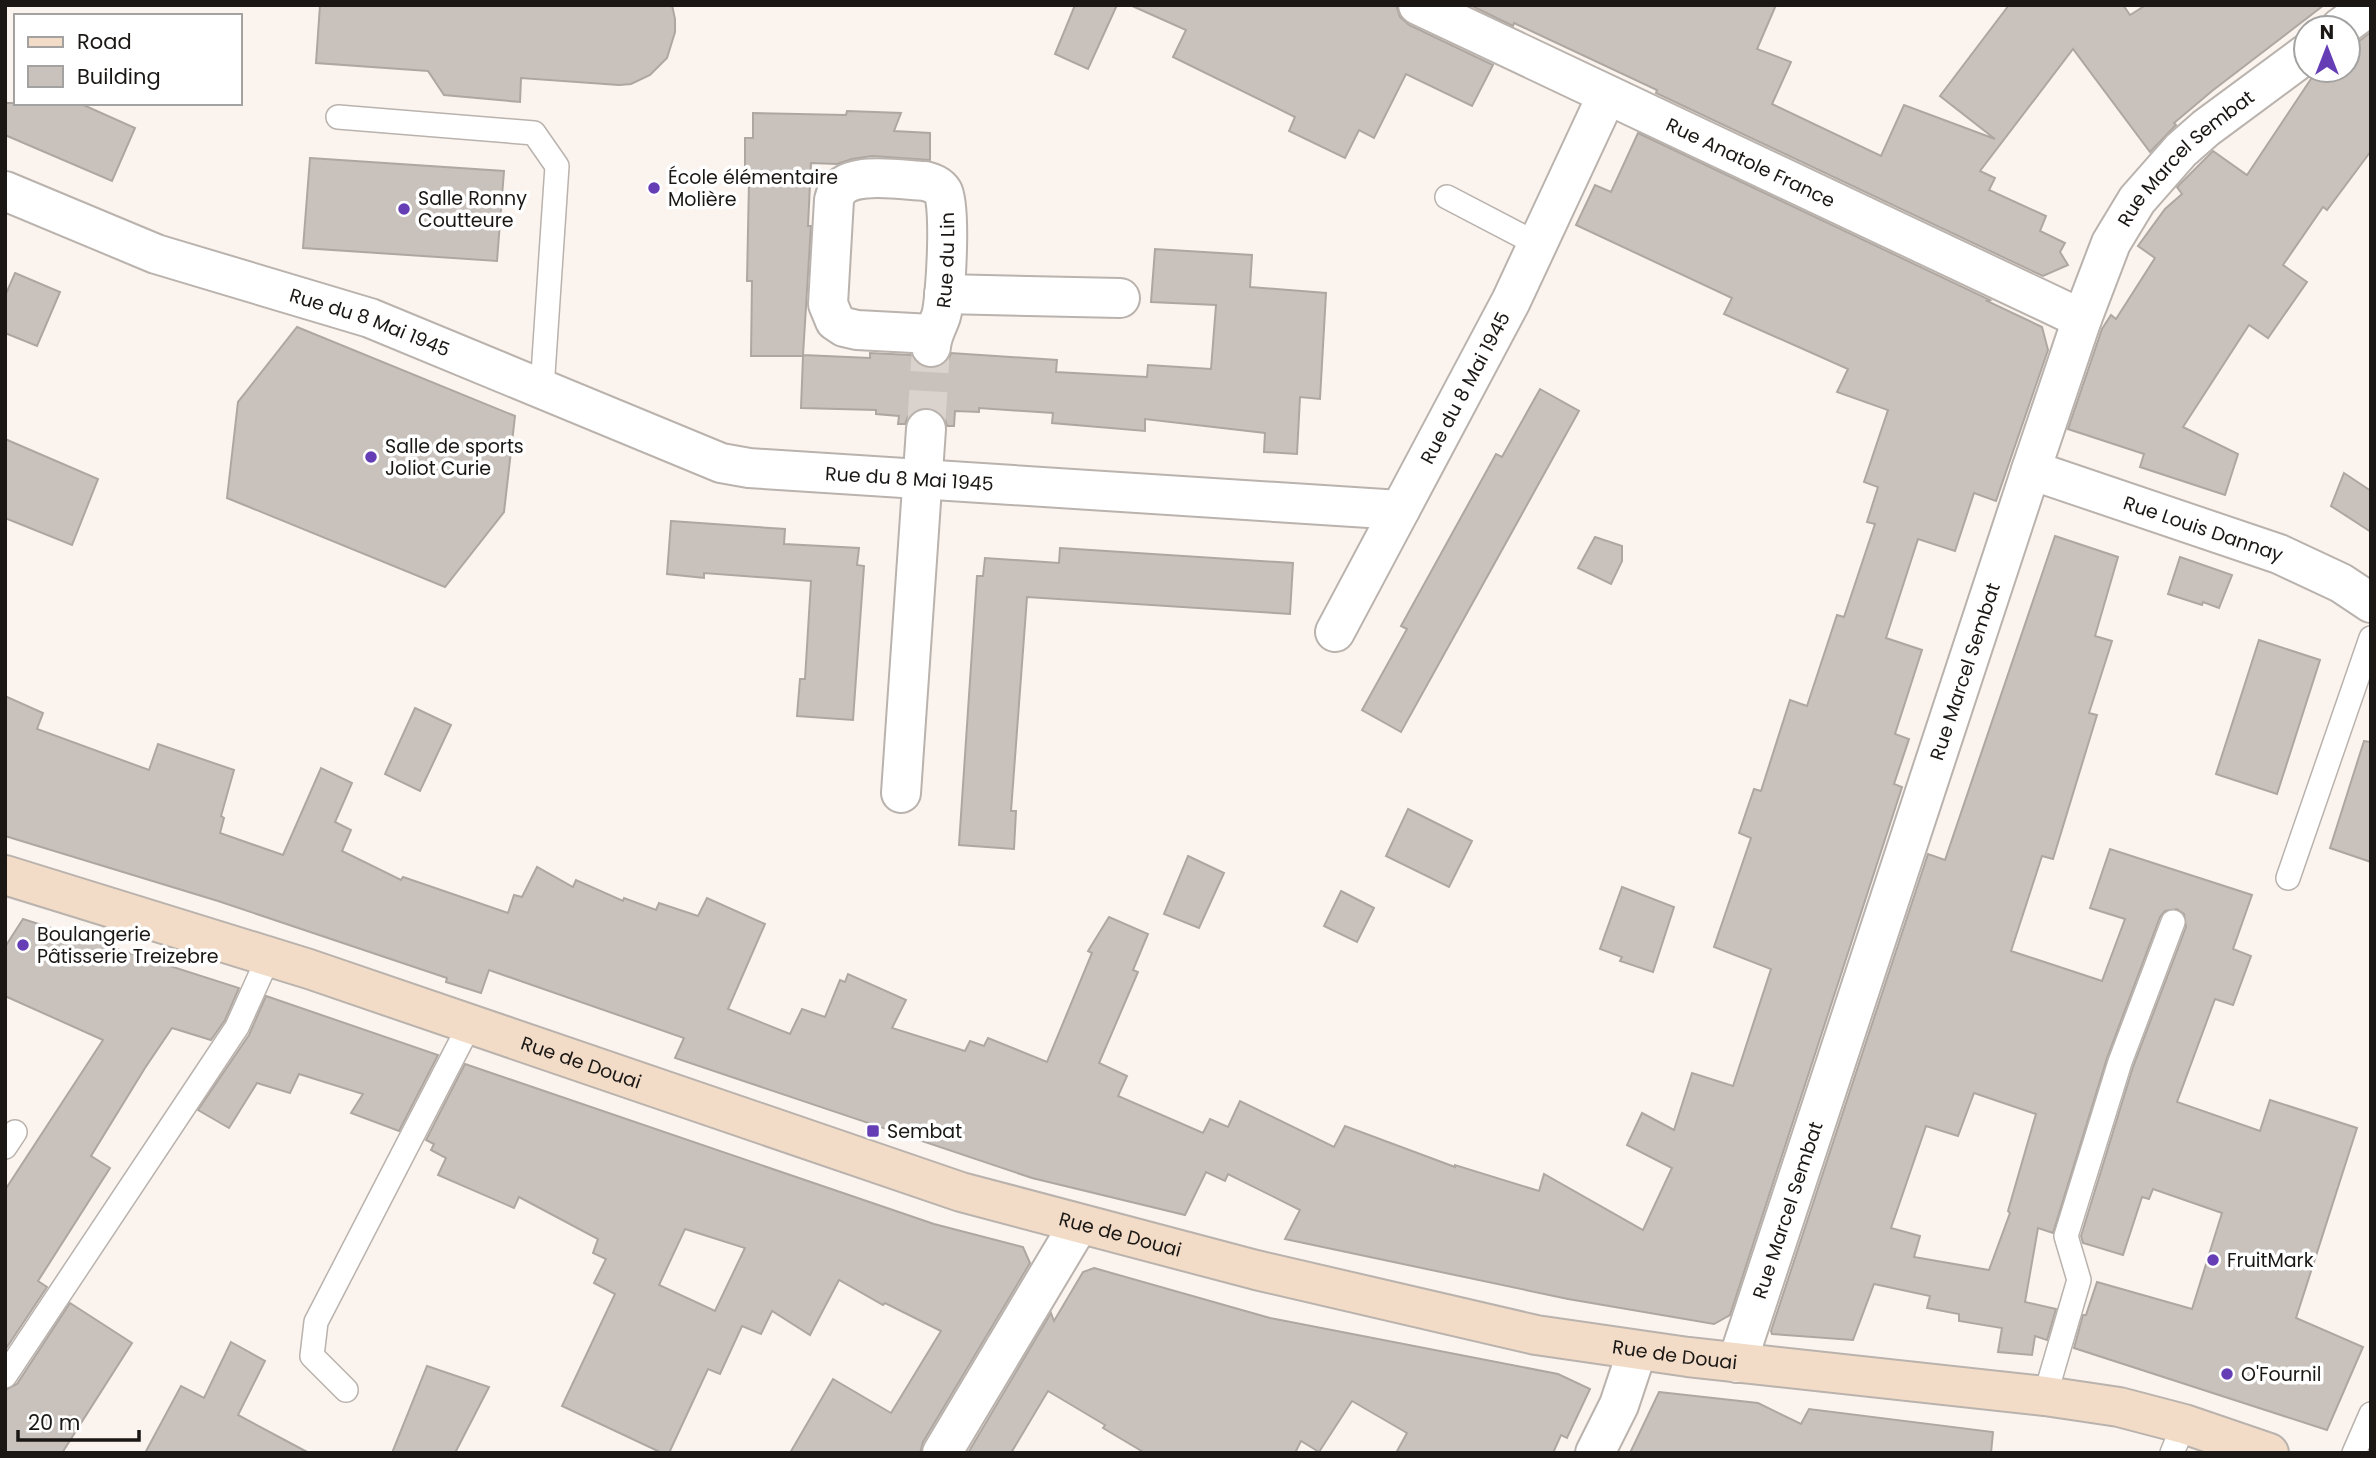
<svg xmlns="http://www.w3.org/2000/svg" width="2376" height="1458" viewBox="0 0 2376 1458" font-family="Poppins,sans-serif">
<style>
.building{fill:#c9c2bc;stroke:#aea7a1;stroke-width:2;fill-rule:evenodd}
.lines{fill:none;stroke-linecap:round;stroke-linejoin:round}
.street-tunnel{stroke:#d9d2cd;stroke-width:38;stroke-dasharray:38 19;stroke-linecap:butt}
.lane-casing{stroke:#b9b2ad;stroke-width:26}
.street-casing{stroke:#b9b2ad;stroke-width:42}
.secondary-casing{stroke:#b9b2ad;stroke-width:42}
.lane{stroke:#fff;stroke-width:23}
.street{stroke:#fff;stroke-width:38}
.secondary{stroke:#f2dcc7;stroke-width:38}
.poi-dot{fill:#653eb6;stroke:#fff;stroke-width:2.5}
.labels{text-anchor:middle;stroke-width:7;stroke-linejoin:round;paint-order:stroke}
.street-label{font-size:19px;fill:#1a1715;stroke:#fff}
.poi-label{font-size:19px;fill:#1a1715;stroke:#fff;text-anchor:start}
</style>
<rect width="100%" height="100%" fill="#fbf3ee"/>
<g class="building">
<polygon points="320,5 672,5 675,19 675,32 667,58 650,75 631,84 619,85 521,78 520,102 444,95 428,71 316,63"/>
<polygon points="1075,5 1117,5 1088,69 1055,54"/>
<polygon points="1130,5 1396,5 1400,17 1409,25 1493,65 1472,106 1406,74 1374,138 1359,130 1345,158 1289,131 1295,117 1173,57 1186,30"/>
<polygon points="1470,5 1776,5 1757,49 1791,62 1772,104 1881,156 1904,105 1995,139 1940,96 2009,5 2123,5 2130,15 2146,5 2324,5 2212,91 2174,123 2176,125 2150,152 2073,49 1980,171 1995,178 1989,190 2046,216 2040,231 2065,243 2060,252 2068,265 2043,276 1656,93 1657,90 1514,23 1513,26"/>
<polygon points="2371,32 2371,151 2327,210 2323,207 2283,265 2307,282 2268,338 2249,325 2183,427 2238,454 2225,495 2140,467 2144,454 2068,429 2102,329 2111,315 2116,319 2155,258 2138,246 2165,209 2182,194 2177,187 2213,151 2247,175 2313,76 2320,70 2348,70 2348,50"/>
<polygon points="5,103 79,103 135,128 112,181 5,135"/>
<polygon points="847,111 901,113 894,131 930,133 930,160 872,156 852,159 837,164 811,163 808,226 811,226 803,355 870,358 870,353 911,355 917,364 929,369 940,367 948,361 951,353 1057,360 1056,372 1147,377 1148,365 1211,369 1216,305 1151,302 1155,249 1252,255 1250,287 1326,293 1320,399 1300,397 1297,454 1264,452 1265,433 1145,419 1145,431 1052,423 1053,413 979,408 979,412 955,411 954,426 947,426 945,419 939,411 928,407 916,410 908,416 905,424 898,424 899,416 876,414 876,410 801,408 803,356 751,356 752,281 747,281 749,181 745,181 745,138 753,138 753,113 846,115"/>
<polygon points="1638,133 1990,300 1987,301 2042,327 2048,350 1996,501 1974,493 1955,551 1918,539 1886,638 1922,650 1895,734 1909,739 1894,784 1902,787 1730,1315 1714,1324 1568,1299 1285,1239 1300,1210 1228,1174 1225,1181 1206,1172 1185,1215 1032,1178 675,1058 684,1038 489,970 481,993 446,982 447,978 218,901 5,836 5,696 43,713 37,729 149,770 158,744 234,770 221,816 224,818 220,833 283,855 321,768 352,783 335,822 351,830 342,851 401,880 403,877 508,913 514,895 522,897 537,867 573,887 576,880 623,901 624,898 656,910 659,903 698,916 707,898 765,924 728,1009 790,1034 802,1009 825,1017 840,980 845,982 848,974 906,1000 892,1028 965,1051 970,1041 984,1046 988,1038 1047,1062 1092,953 1088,951 1109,917 1148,934 1133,970 1138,972 1099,1063 1127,1076 1118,1096 1203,1133 1210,1119 1228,1127 1240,1101 1334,1147 1345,1126 1455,1167 1455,1165 1539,1191 1544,1174 1643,1230 1672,1168 1627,1145 1642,1113 1674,1130 1692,1073 1733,1086 1771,969 1714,947 1751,838 1739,833 1754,789 1761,791 1790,700 1807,706 1837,615 1844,617 1875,524 1867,522 1878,487 1864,482 1888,410 1837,392 1848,369 1724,314 1732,298 1576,225 1595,185 1611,192"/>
<polygon points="310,158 504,171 497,261 303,248"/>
<polygon points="15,273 60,292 37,346 5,333 5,296"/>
<polygon points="297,327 515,416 504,512 445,587 227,498 238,402"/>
<polygon points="1540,389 1579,411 1401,732 1362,710 1407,629 1401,626 1496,454 1502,457"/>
<polygon points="5,439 98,479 72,545 5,518"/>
<polygon points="2344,473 2371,491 2371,532 2331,506"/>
<polygon points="671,521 785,529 784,544 859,548 857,565 864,566 853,720 797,716 800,679 805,679 811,581 704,573 704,578 667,574"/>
<path d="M2055,536L2118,557L2095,636L2112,641L2089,713L2097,715L2053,859L2042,856L2011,951L2102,981L2125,919L2090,908L2110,849L2252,895L2233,949L2251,956L2233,1005L2215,999L2177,1102L2260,1131L2270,1100L2357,1128L2296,1318L2363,1347L2327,1430L2074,1348L2083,1315H2086L2097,1282L2192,1309L2222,1213L2153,1189L2149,1199L2142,1197L2123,1255L2083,1243L2081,1236L2133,1067L2186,927L2184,914L2177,909L2165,911L2160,917L2107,1058L2053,1233L2038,1228L2025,1302L2056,1309L2047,1340L2035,1336L2032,1355L1998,1352L2002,1328L1959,1321V1314L1927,1308L1930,1296L1874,1284L1853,1340L1772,1334L1771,1331L1928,854L1945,860ZM1974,1093L2036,1114L2008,1211L2010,1213L1989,1270L1914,1257L1920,1236L1891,1228L1926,1126L1958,1136Z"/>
<polygon points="1595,537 1622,546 1622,561 1611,584 1578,568"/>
<polygon points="1060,548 1293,563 1290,614 1027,597 1011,811 1016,811 1014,849 959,845 977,576 983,576 985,558 1059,563"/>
<polygon points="2180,557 2232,575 2219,608 2203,602 2202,605 2168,594"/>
<polygon points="2259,640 2320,660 2277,794 2216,774"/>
<polygon points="415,708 451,725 420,791 385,774"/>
<polygon points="2364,741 2371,742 2371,862 2330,848"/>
<polygon points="1408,809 1472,841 1449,887 1386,856"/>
<polygon points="1188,856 1224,873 1199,928 1164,914"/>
<polygon points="1622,887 1674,907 1653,972 1620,961 1622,957 1600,949"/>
<polygon points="1341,891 1374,908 1357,942 1324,926"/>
<polygon points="23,919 239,988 225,1020 211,1040 172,1028 145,1068 91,1156 110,1168 38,1281 47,1287 5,1350 5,1190 103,1040 5,996 5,947"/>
<polygon points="266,996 438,1055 399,1131 351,1113 363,1094 299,1074 290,1093 257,1083 229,1128 198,1110 249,1035"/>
<path d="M465,1064L934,1224L1023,1247L1030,1263L923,1442L920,1453H790L833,1379L891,1413L941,1331L885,1303L883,1305L839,1280L810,1335L772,1311L761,1334L742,1326L720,1374L708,1369L669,1453H662L562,1406L615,1294L594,1283L606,1259L593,1253L598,1239L519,1197L514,1208L438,1175L446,1158L431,1150L434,1144L426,1140ZM685,1229L745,1248L715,1311L659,1285Z"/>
<polygon points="1094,1268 1270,1318 1558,1374 1590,1389 1567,1438 1561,1435 1553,1453 1396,1453 1407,1433 1352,1401 1319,1452 1301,1441 1295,1453 1145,1453 1103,1428 1105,1425 1048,1391 1011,1453 968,1453 1051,1313 1054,1321 1083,1272"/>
<polygon points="70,1303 132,1343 62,1453 5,1453 5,1390 17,1384"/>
<polygon points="231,1342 265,1361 238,1415 309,1453 145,1453 181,1386 204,1398"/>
<polygon points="427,1366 489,1387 455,1453 392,1453"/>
<polygon points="1659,1392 1758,1403 1801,1424 1809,1409 1993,1432 1991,1453 1630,1453"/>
</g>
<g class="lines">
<polyline class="street-tunnel" points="926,429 931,347"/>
<defs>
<g id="lane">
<polyline points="338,117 534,133 557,166 542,389"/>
<polyline points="1447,197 1537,244"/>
<polyline points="2288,878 2371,638"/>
<polyline points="5,1147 15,1132"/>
<polyline points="5,1376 237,1027 269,956"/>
<polyline points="346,1390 312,1356 316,1322 470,1024"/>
<polyline points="2045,1396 2079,1280 2066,1236 2120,1062 2173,922"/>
<polyline points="2172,1453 2184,1424"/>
<polyline points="2354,1453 2371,1414"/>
</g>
<g id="street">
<path id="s1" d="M1418,5L2082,319"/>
<polyline points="2340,28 2371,5"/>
<path id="s2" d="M5,191L156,254L370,318L721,463L749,468L1400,510L1511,301L1607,95"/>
<polyline points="944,294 1120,298"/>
<path id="s3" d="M931,347C932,334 937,328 941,316C946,299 951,206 943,192C939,185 932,183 925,181C899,180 840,168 834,200L828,304L835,321L844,327L857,330L932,334"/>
<path id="s4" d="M2031,470L2279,554L2341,583L2371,603"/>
<polyline points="1335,632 1400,510"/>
<polyline points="901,793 926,429"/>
<path id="s5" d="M1737,1363L2031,470L2082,319L2111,243L2137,200L2181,150L2206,128L2306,54"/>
<polyline points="942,1453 1079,1224"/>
<polyline points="1595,1453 1619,1405 1637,1351"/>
</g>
<g id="secondary">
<path id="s6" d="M5,875L309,969L961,1192L1256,1270L1536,1335L1688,1357L2045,1396L2119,1407L2184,1424L2269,1453"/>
</g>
</defs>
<use href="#lane" class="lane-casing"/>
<use href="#street" class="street-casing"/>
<use href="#secondary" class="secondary-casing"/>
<use href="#lane" class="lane"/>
<use href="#street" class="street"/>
<use href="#secondary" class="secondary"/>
</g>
<g class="poi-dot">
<circle cx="654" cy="188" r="7"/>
<circle cx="404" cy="209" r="7"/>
<circle cx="371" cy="457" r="7"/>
<circle cx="23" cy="945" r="7"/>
<rect x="866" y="1124" width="14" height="14" rx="3.5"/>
<circle cx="2213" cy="1260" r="7"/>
<circle cx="2227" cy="1374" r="7"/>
</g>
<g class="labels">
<g class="street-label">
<text dy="7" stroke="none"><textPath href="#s5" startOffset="1295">Rue Marcel Sembat</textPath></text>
<text dy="7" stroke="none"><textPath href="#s1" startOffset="368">Rue Anatole France</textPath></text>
<text dy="7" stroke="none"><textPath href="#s3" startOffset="89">Rue du Lin</textPath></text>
<text dy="7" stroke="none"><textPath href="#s2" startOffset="388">Rue du 8 Mai 1945</textPath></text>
<text dy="7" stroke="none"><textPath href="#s2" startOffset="1586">Rue du 8 Mai 1945</textPath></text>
<text dy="7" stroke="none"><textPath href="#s2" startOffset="956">Rue du 8 Mai 1945</textPath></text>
<text dy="7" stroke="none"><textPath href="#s4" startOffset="182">Rue Louis Dannay</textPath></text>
<text dy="7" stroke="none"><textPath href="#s5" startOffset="728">Rue Marcel Sembat</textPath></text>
<text dy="7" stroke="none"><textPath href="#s6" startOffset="606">Rue de Douai</textPath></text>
<text dy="7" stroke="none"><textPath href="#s5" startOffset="161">Rue Marcel Sembat</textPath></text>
<text dy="7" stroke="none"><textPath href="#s6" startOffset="1172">Rue de Douai</textPath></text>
<text dy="7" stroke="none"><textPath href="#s6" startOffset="1740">Rue de Douai</textPath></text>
</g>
<g class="poi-label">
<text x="668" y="184">École élémentaire<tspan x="668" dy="22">Molière</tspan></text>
<text x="418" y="205">Salle Ronny<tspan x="418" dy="22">Coutteure</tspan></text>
<text x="385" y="453">Salle de sports<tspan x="385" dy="22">Joliot Curie</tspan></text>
<text x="37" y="941">Boulangerie<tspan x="37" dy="22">Pâtisserie Treizebre</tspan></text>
<text x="887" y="1138">Sembat</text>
<text x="2227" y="1267">FruitMark</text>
<text x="2241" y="1381">O'Fournil</text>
</g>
</g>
<rect width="2376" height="1458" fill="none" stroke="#1a1715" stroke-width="14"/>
<rect x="14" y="14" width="228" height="91" fill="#ffffff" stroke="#a3a2a1" stroke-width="2"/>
<rect x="28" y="37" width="35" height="10" fill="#f2dcc7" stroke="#a3a2a1" stroke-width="2"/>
<text x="77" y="49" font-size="21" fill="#1a1715">Road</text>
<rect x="28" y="66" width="35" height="21" fill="#c9c2bc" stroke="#a3a2a1" stroke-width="2"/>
<text x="77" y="84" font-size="21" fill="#1a1715">Building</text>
<g transform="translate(2327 49)"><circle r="33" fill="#ffffff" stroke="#a3a2a1" stroke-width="2"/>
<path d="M0-5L12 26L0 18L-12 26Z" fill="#653eb6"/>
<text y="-10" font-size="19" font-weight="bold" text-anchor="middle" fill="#1a1715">N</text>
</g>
<path d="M18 1430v10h121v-10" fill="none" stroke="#1a1715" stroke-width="3.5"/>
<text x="28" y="1430" font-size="21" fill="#1a1715" stroke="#ffffff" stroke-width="5" paint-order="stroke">20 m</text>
</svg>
